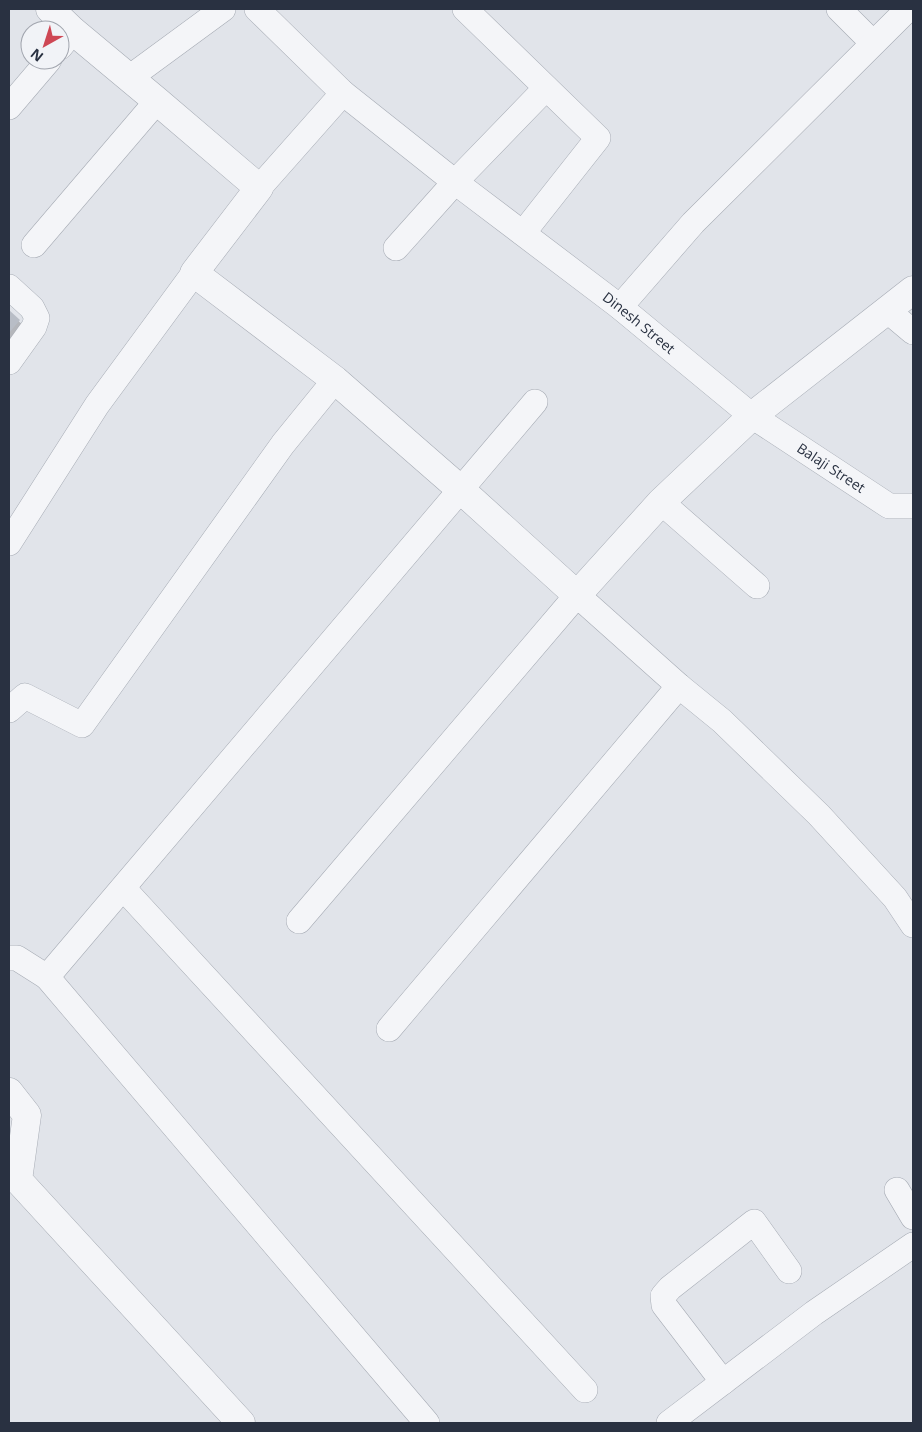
<svg xmlns="http://www.w3.org/2000/svg" width="922" height="1432" viewBox="0 0 922 1432" font-family="'Open Sans',sans-serif">
<style>
.shadow{fill:#0003}
.building{fill:#b8bdc6}
.lines{fill:none;stroke-linecap:round;stroke-linejoin:round}
.minor-casing{stroke:#a6abb4;stroke-width:26}
.tertiary-casing{stroke:#a6abb4;stroke-width:29}
.minor{stroke:#f4f5f8;stroke-width:25}
.tertiary{stroke:#f4f5f8;stroke-width:28}
.labels{text-anchor:middle;stroke-width:4.5;stroke-linejoin:round;paint-order:stroke}
.street-label{font-size:14px;fill:#293141;stroke:#f1f3f7}
</style>
<rect width="100%" height="100%" fill="#e1e4ea"/>
<polygon class="shadow" points="9,312 33,335 9,363"/>
<polygon class="building" points="9,310 20,320 9,333"/>
<g class="lines">
<defs>
<g id="minor">
<path id="s1" d="M257,9L343,93L455,182L620,307L752,416L889,506H913"/>
<polyline points="465,9 598,138 523,233"/>
<polyline points="839,9 873,43"/>
<polyline points="60,47 73,31"/>
<polyline points="129,78 223,9"/>
<polyline points="9,107 49,60"/>
<polyline points="259,188 343,93"/>
<polyline points="34,245 157,101"/>
<polyline points="396,248 455,182 546,88"/>
<polyline points="9,287 32,308 37,318 34,327 9,362"/>
<polyline points="620,307 693,223 908,9"/>
<polyline points="888,311 913,332"/>
<polyline points="661,502 757,586"/>
<polyline points="9,543 97,405 194,273"/>
<polyline points="9,710 25,696 82,725 283,444 335,380"/>
<polyline points="124,889 585,1390"/>
<polyline points="299,921 577,595 679,686 722,721 819,815 895,898 913,925"/>
<polyline points="9,958 17,958 47,977 535,402"/>
<polyline points="47,977 427,1423"/>
<polyline points="389,1029 679,686"/>
<polyline points="897,1190 913,1217"/>
<polyline points="723,1382 664,1305 663,1296 670,1288 754,1222 789,1271"/>
<polyline points="669,1423 814,1313 913,1245"/>
</g>
<g id="tertiary">
<polyline points="50,9 73,31 157,101 259,188 194,273 335,380 460,489 577,595 661,502 752,416 913,290"/>
<polyline points="9,1092 27,1115 18,1180 241,1423"/>
</g>
</defs>
<use href="#minor" class="minor-casing"/>
<use href="#tertiary" class="tertiary-casing"/>
<use href="#minor" class="minor"/>
<use href="#tertiary" class="tertiary"/>
</g>
<g class="labels">
<g class="street-label">
<text dy="5" stroke="none"><textPath href="#s1" startOffset="495">Dinesh Street</textPath></text>
<text dy="5" stroke="none"><textPath href="#s1" startOffset="736">Balaji Street</textPath></text>
</g>
</g>
<rect width="922" height="1432" fill="none" stroke="#293141" stroke-width="20"/>
<g transform="translate(45 45) rotate(219)"><circle r="24" fill="#f1f3f7" stroke="#a1a5ae"/>
<path d="M0-4L9 19L0 12L-9 19Z" fill="#ce4754"/>
<text y="-8" font-size="14" font-weight="bold" text-anchor="middle" fill="#293141">N</text>
</g>
</svg>
